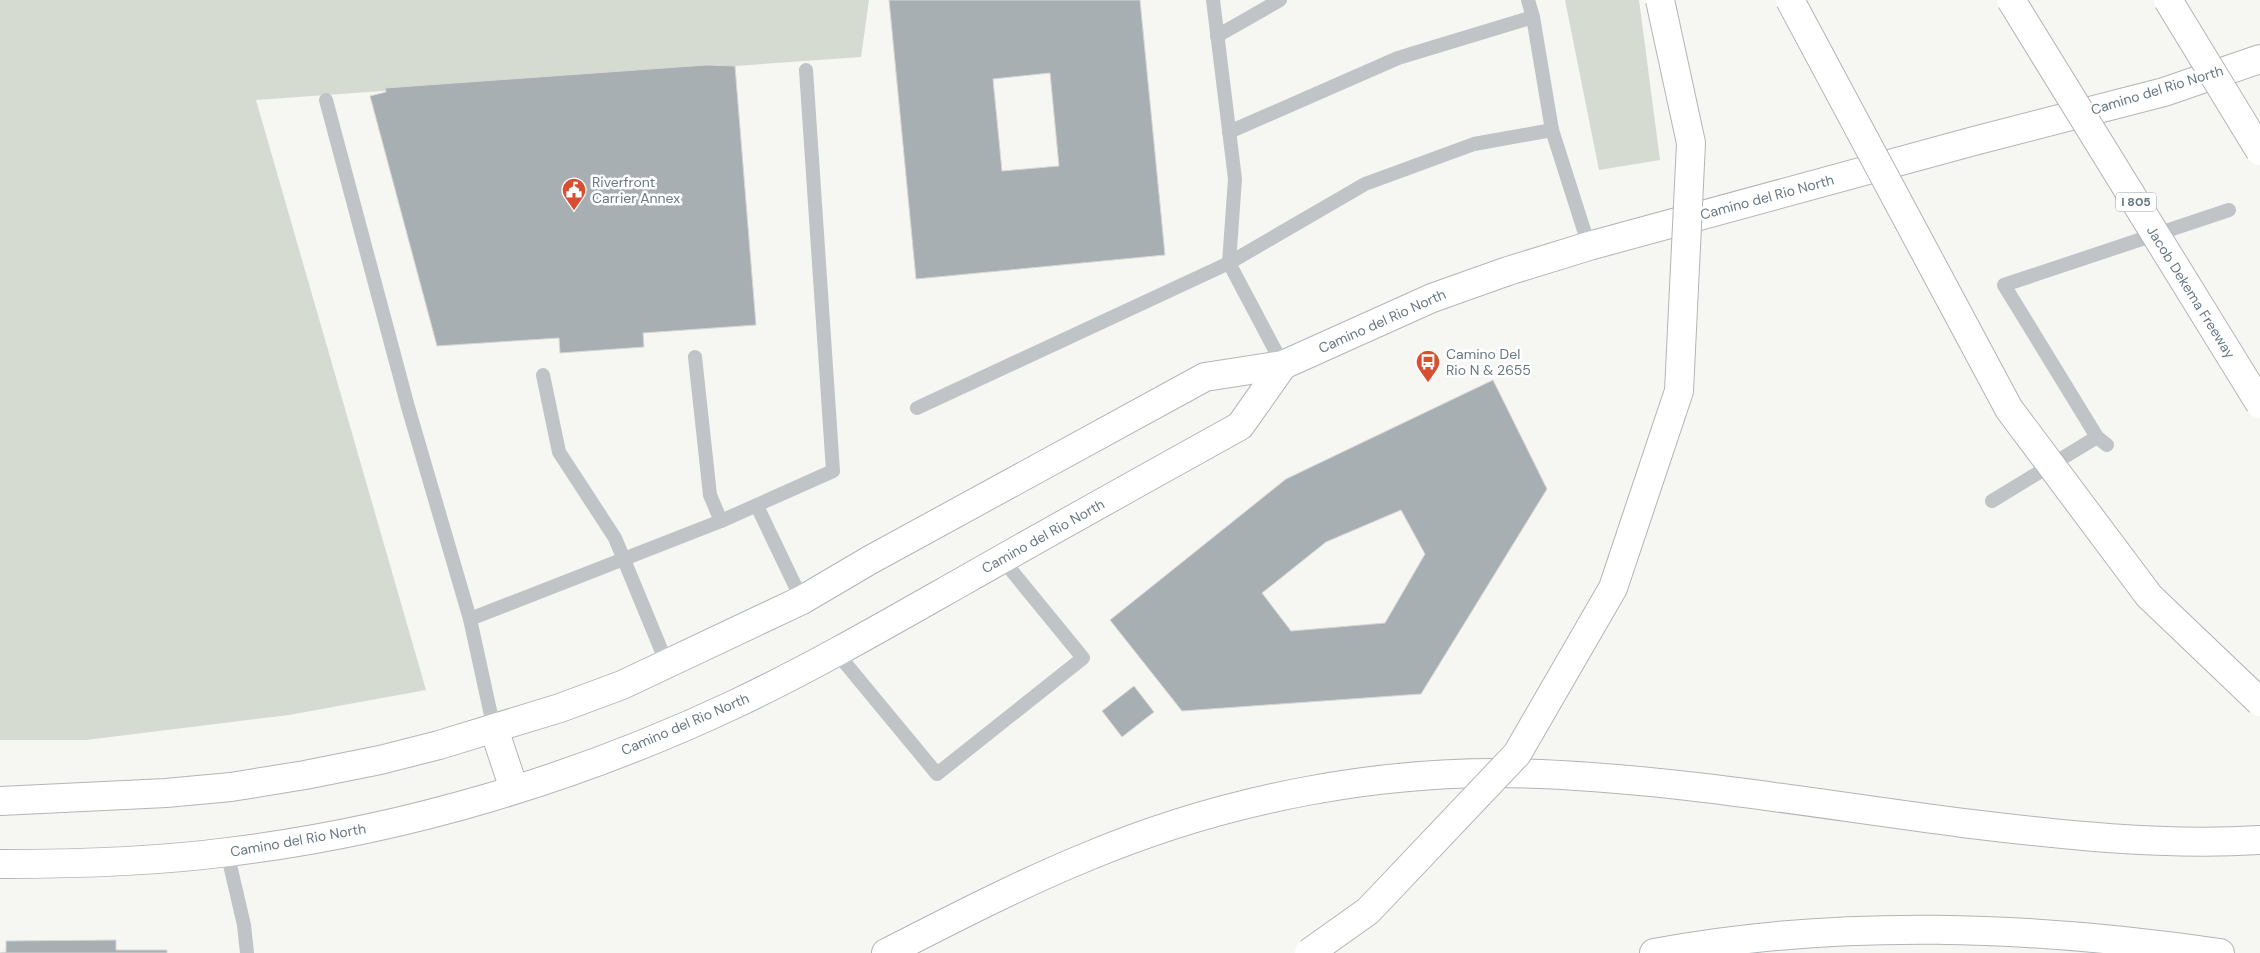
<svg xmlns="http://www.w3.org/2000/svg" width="2260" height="953" viewBox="0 0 2260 953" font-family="'DM Sans',sans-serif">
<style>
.green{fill:#d6dbd2}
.building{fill:#a7afb3;stroke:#d8d7d6;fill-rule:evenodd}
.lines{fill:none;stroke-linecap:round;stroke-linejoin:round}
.secondary-casing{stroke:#b0b6ba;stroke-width:30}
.motorway-casing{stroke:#b1b5b8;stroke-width:30}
.service{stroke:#c0c4c7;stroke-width:14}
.secondary{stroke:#fff;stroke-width:28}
.motorway{stroke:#fff;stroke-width:28}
.motorway-bridge-casing{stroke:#b1b5b8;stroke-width:30;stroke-linecap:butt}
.motorway-bridge{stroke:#fff;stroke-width:28}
.labels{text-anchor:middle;stroke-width:5;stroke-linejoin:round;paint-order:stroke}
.shield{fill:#fff;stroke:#95a0a8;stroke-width:1}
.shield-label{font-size:12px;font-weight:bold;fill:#677882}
.street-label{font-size:14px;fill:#677882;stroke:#fff}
.poi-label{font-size:14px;fill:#677882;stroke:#fff;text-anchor:start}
</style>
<rect width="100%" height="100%" fill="#f6f6f3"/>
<g class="green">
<polygon points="0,0 869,0 861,57 256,100 426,690 289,715 86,740 0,740"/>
<polygon points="1565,0 1639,0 1660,160 1599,170"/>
</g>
<g class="building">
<path d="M889,0H1140L1165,255L916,279ZM1050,73L1059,166L1002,171L993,79Z"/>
<polygon points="706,65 735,66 756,325 643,333 644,347 560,353 559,338 437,346 370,96 386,92 385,88"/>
<path d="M1493,380L1547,489L1421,694L1182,711L1110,620L1286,479ZM1401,510L1425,554L1385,623L1291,631L1262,593L1326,542Z"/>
<polygon points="1134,686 1154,712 1122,737 1102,711"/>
<polygon points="116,940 116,950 167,950 167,953 0,953 6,952 6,941"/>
</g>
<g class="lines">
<defs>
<g id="secondary">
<polyline points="494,729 514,789"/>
<polyline points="0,801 166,793 231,787 305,775 380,760 439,745 560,708 622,685 802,600 870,560 1205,377 1283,365 1432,298 1508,271 1589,246 1974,141 2164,92 2260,59"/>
<path d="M0,864C76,864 153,862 228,852C402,831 576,779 735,704C813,667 889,623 965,580C1056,528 1148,477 1240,426L1283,365"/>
</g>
<g id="motorway">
<path d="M886,953C951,920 1016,886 1084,858C1226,798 1386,767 1541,774C1682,780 1823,805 1963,823C2062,835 2161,846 2260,840"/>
<path d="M1654,953C1841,918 2033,926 2220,953"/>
</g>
</defs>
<use href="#secondary" class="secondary-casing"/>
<use href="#motorway" class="motorway-casing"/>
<g class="service">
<polyline points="1213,0 1235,179 1229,263 1283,365"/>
<polyline points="1528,0 1533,17 1552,130 1589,246"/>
<polyline points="1217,36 1280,0"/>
<polyline points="326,100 408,407 470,619 494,729"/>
<polyline points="1229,132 1398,58 1533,17"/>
<polyline points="695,357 710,495 721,521"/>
<polyline points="543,375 559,452 615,538 667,664"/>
<polyline points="917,408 1229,263 1365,184 1474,144 1552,130"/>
<polyline points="2107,445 2097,437 2004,285 2229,210"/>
<polyline points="1992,501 2097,437"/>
<polyline points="757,506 802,600"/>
<polyline points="470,619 721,521 833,471 806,70"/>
<polyline points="836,652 937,774 1083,658 1002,559"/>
<polyline points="227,852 244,925 247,953"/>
</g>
<use href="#secondary" class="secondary"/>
<use href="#motorway" class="motorway"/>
<defs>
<g id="motorway-bridge">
<polyline points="1790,0 2009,409 2149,596 2260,702"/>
<polyline points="2011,0 2260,404"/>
<polyline points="2168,0 2260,151"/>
<polyline points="1309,953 1368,911 1517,754 1613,588 1679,391 1691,143 1660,0"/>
</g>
</defs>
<use href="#motorway-bridge" class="motorway-bridge-casing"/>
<use href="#motorway-bridge" class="motorway-bridge"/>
</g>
<defs>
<symbol id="civic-pin" viewBox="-11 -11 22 30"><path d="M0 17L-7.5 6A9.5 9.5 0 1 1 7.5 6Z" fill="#d84e31" stroke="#fff"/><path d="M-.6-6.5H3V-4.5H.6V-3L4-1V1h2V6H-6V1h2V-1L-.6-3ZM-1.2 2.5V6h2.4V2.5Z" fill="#fff"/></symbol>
<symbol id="bus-pin" viewBox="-11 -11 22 30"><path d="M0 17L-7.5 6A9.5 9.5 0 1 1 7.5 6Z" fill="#d84e31" stroke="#fff"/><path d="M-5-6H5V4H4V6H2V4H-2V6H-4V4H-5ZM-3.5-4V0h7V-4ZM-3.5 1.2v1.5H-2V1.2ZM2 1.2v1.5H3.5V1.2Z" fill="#fff"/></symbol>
</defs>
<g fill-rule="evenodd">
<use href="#civic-pin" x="560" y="176" width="28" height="38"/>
<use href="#bus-pin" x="1414" y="348" width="28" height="38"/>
</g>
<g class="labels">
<rect class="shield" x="2116" y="192.5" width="40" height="19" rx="4"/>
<g class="shield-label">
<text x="2136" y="206">I 805</text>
</g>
<g class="street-label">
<text transform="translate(2157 90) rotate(-17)" y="5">Camino del Rio North</text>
<text transform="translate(1767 197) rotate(-15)" y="5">Camino del Rio North</text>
<text transform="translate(2191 292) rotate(58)" y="5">Jacob Dekema Freeway</text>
<text transform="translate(1382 321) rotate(-24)" y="5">Camino del Rio North</text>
<text transform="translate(1043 536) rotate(-29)" y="5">Camino del Rio North</text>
<text transform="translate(685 724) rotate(-23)" y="5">Camino del Rio North</text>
<text transform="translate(298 840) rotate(-10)" y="5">Camino del Rio North</text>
</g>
<g class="poi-label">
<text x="592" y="187">Riverfront<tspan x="592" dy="16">Carrier Annex</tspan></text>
<text x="1446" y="359">Camino Del<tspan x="1446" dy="16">Rio N &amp; 2655</tspan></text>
</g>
</g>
</svg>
